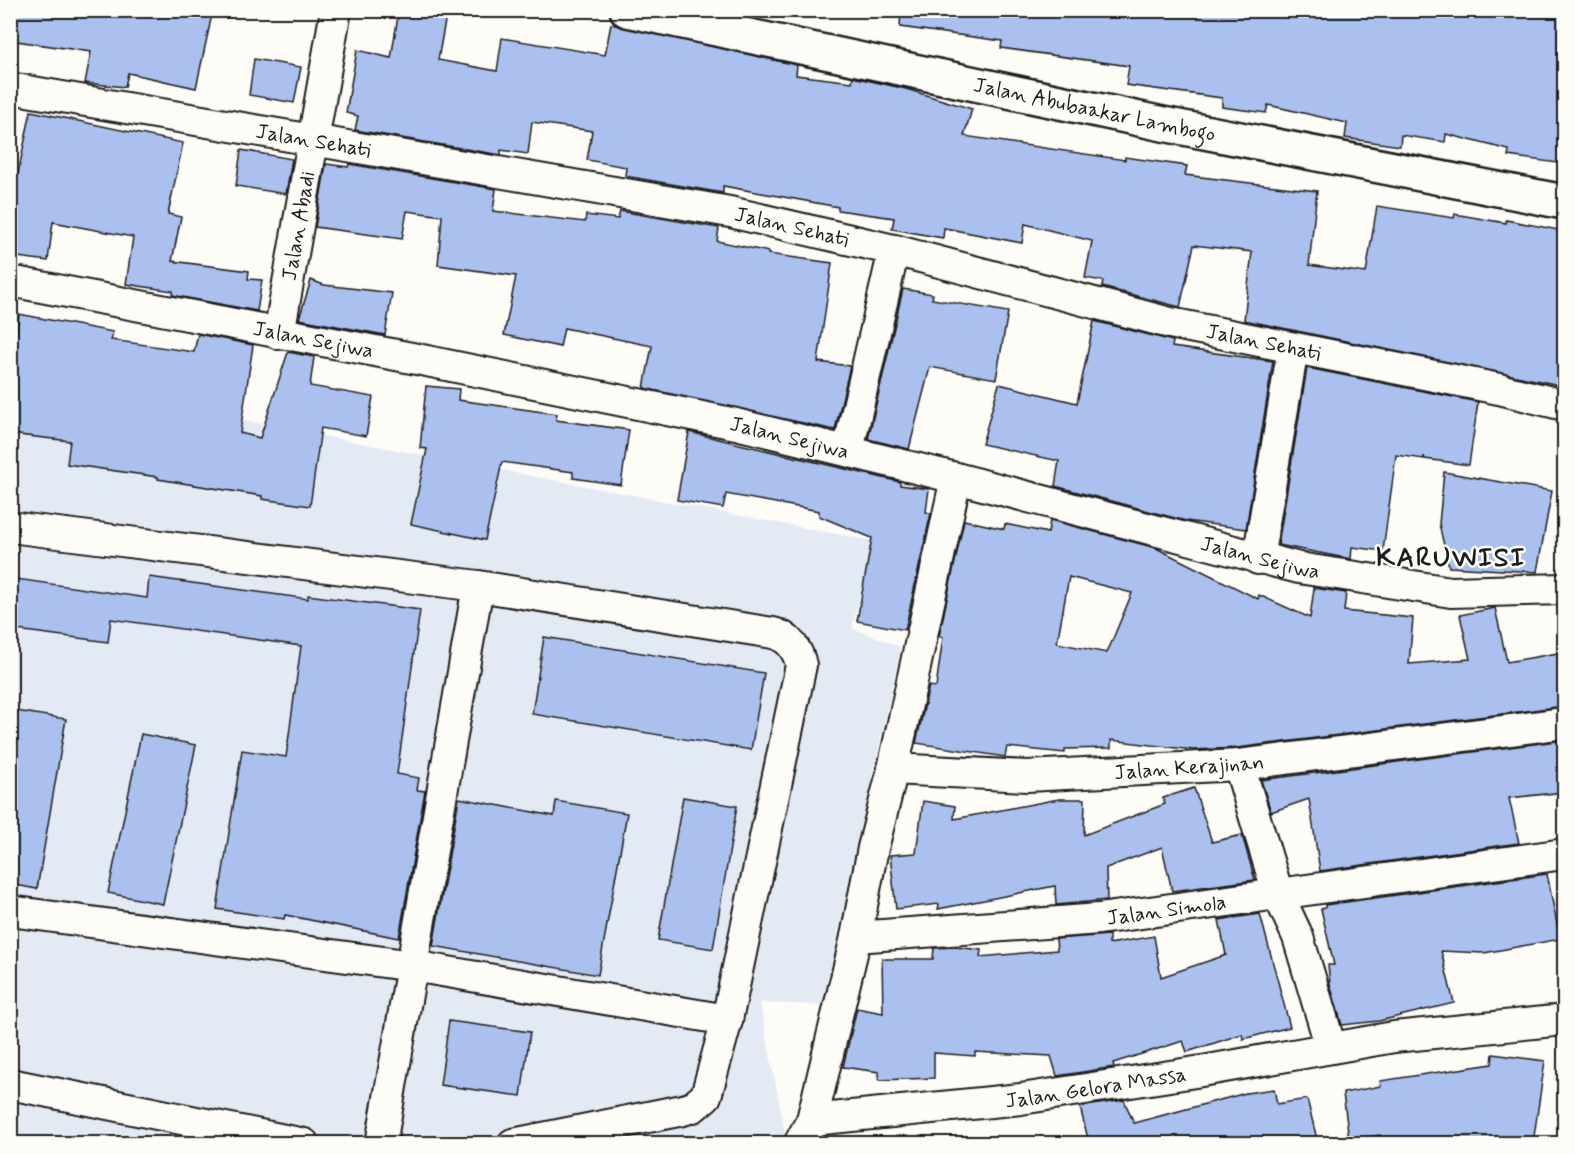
<svg xmlns="http://www.w3.org/2000/svg" width="1575" height="1154" viewBox="0 0 1575 1154" font-family="Mynerve,sans-serif">
<style>
.built{fill:#e4eaf4}
.building{fill:#aac0ee;stroke:#1c1c1c;stroke-width:1.5;fill-rule:evenodd}
.lines{fill:none;stroke-linecap:round;stroke-linejoin:round}
.street-casing{stroke:#1c1c1c;stroke-width:34}
.secondary-casing{stroke:#1c1c1c;stroke-width:38}
.street{stroke:#fdfcf7;stroke-width:30}
.secondary{stroke:#fdfcf7;stroke-width:33}
.labels{text-anchor:middle;stroke-width:5;stroke-linejoin:round;paint-order:stroke}
.street-label{font-size:21px;fill:#1c1c1c;stroke:#fdfcf7}
.district-label{font-size:27px;font-weight:bold;letter-spacing:1.5px;fill:#1c1c1c;stroke:#fdfcf7}
</style>
<rect width="100%" height="100%" fill="#fdfcf7"/>
<filter id="ink" filterUnits="userSpaceOnUse"><feTurbulence type="fractalNoise" baseFrequency=".0167" numOctaves="2"/><feDisplacementMap in="SourceGraphic" scale="12" xChannelSelector="R" yChannelSelector="G"/><feConvolveMatrix kernelMatrix="1 2 1 2 8 2 1 2 1" color-interpolation-filters="sRGB"/></filter>
<g filter="url(#ink)">
<polygon class="built" points="10,376 873,541 852,628 901,647 823,1005 760,1003 785,1133 779,1143 11,1143"/>
<g class="building">
<polygon points="10,10 213,10 196,88 128,73 125,87 85,83 91,52 10,40"/>
<polygon points="399,10 447,10 438,60 497,71 502,38 605,55 611,24 797,65 796,75 852,82 853,77 906,89 972,109 964,136 1125,160 1125,157 1187,166 1185,175 1317,191 1309,265 1366,273 1377,206 1454,218 1455,214 1506,223 1506,220 1564,231 1564,386 1244,320 1252,252 1194,245 1180,307 1102,287 1103,281 1085,278 1092,241 1025,224 1022,243 944,228 943,238 892,229 894,218 838,210 838,207 723,186 723,193 625,176 626,167 587,160 592,131 532,122 528,154 501,150 501,155 355,130 358,116 346,113 357,50 391,58"/>
<polygon points="901,10 1082,10 1134,18 1135,10 1335,10 1372,16 1373,10 1564,10 1564,164 1508,156 1509,150 1446,134 1445,142 1401,135 1400,146 1345,138 1347,123 1268,105 1266,113 1222,107 1222,98 1126,85 1129,66 1001,48 1002,41 900,27"/>
<polygon points="254,59 301,67 294,103 249,95"/>
<polygon points="31,111 183,143 168,214 181,217 172,261 249,271 248,279 262,280 257,311 172,295 173,291 126,284 133,237 53,222 48,261 10,256 10,212"/>
<polygon points="241,150 292,159 286,194 236,186"/>
<polygon points="326,164 348,167 349,164 496,189 493,211 585,222 586,215 618,219 620,211 719,228 717,241 769,252 768,254 832,263 818,362 850,366 835,430 644,388 652,346 564,328 560,347 504,335 516,276 438,265 442,216 407,211 402,239 315,227"/>
<polygon points="311,280 324,285 392,293 385,335 299,319"/>
<polygon points="903,289 933,294 932,299 1008,312 996,379 930,367 909,449 868,439"/>
<polygon points="19,314 113,332 111,340 194,352 198,334 253,345 240,433 260,438 288,352 314,357 310,386 373,397 366,436 321,428 310,506 262,499 262,496 158,479 158,477 67,464 70,441 10,434 10,385"/>
<polygon points="1094,321 1173,341 1172,347 1273,361 1246,529 1186,521 1055,486 1059,461 982,444 999,384 1077,403"/>
<polygon points="1307,368 1478,402 1469,465 1425,459 1424,456 1424,459 1396,455 1383,551 1352,547 1351,559 1278,545"/>
<polygon points="426,386 459,389 458,400 557,414 556,420 629,430 621,485 573,478 573,472 502,462 485,540 411,524 427,449 420,448"/>
<polygon points="689,432 900,482 900,485 929,489 926,512 931,513 905,630 857,621 872,538 819,516 819,511 726,494 723,508 677,500"/>
<polygon points="1444,472 1552,491 1537,572 1449,567 1439,524"/>
<path d="M964,520L1004,529L1005,524L1048,533L1050,520L1156,548L1258,599L1259,595L1310,618L1314,588L1346,593L1344,611L1413,618L1409,664L1470,659L1460,615L1495,608L1507,662L1564,652V706L1237,748L1193,750L1111,740V748L1065,749V753L1007,747L1005,757L916,743L929,686L936,687L943,637L939,636ZM1069,577L1132,593L1107,653L1057,643Z"/>
<polygon points="149,577 308,599 308,595 420,610 397,774 419,778 417,790 425,791 399,938 285,915 284,919 217,909 242,750 286,757 301,646 111,619 108,642 10,629 10,578 147,598"/>
<polygon points="544,637 764,673 751,750 532,714"/>
<polygon points="10,710 66,719 37,889 10,884"/>
<polygon points="141,734 196,745 163,904 108,893"/>
<polygon points="1564,740 1564,792 1509,798 1519,843 1320,871 1309,799 1271,812 1261,780"/>
<polygon points="1194,788 1212,842 1242,835 1255,880 1172,891 1162,847 1106,868 1107,900 1056,905 1055,886 938,909 939,904 896,909 890,855 916,853 923,801 955,806 954,819 1059,799 1085,799 1084,835 1165,804 1163,798"/>
<polygon points="683,797 737,806 713,949 658,940"/>
<polygon points="459,798 554,816 556,801 627,813 598,975 433,946"/>
<polygon points="1547,874 1560,939 1484,953 1441,951 1454,1003 1379,1021 1342,1025 1330,984 1328,965 1334,965 1321,909 1325,908 1325,905"/>
<polygon points="1260,914 1290,1027 1243,1039 1242,1034 1187,1052 1183,1041 1113,1063 1114,1067 1057,1076 1051,1056 975,1052 975,1056 934,1053 934,1078 879,1080 879,1072 843,1067 857,1008 883,1013 882,959 933,959 934,948 955,947 981,950 980,957 1057,950 1056,939 1109,935 1109,944 1154,936 1161,977 1226,955 1219,920"/>
<polygon points="449,1021 530,1032 521,1096 440,1085"/>
<polygon points="1493,1054 1545,1061 1533,1143 1382,1143 1380,1135 1349,1140 1343,1093 1381,1086 1380,1081 1492,1064"/>
<polygon points="1274,1089 1277,1104 1307,1099 1318,1143 1089,1143 1080,1107 1124,1100 1134,1123 1246,1093"/>
</g>
<g class="lines">
<defs>
<g id="street">
<path id="s1" d="M10,88L730,212L894,250L1170,323L1499,389L1564,405"/>
<path id="s2" d="M10,281L417,359L736,424L956,478L1299,568L1451,592L1564,589"/>
<path id="s3" d="M279,334L336,10"/>
<polyline points="848,450 894,250"/>
<path d="M10,527L478,586L773,633C788,636 798,650 801,665L727,1020L706,1096L693,1107L683,1110L513,1144"/>
<polyline points="1258,559 1293,348"/>
<path id="s4" d="M1564,723L1239,765L1027,776L893,769L873,848L856,937L1099,919L1564,854"/>
<polyline points="1239,765 1278,894 1298,937 1331,1048"/>
<polyline points="893,769 956,478"/>
<polyline points="10,911 413,966 727,1020"/>
<path id="s5" d="M856,937L812,1120L1021,1099L1202,1071L1394,1037L1564,1020"/>
<polyline points="10,1084 304,1144"/>
<polyline points="381,1144 478,586"/>
<polyline points="799,1144 812,1120"/>
</g>
<g id="secondary">
<path id="s6" d="M627,10L1163,124L1564,202"/>
</g>
</defs>
<use href="#street" class="street-casing"/>
<use href="#secondary" class="secondary-casing"/>
<use href="#street" class="street"/>
<use href="#secondary" class="secondary"/>
</g>
</g>
<g class="labels">
<g class="street-label">
<text dy="7" stroke="none"><textPath href="#s6" startOffset="478">Jalan Abubaakar Lambogo</textPath></text>
<text dy="7" stroke="none"><textPath href="#s1" startOffset="308">Jalan Sehati</textPath></text>
<text dy="7" stroke="none"><textPath href="#s3" startOffset="110">Jalan Abadi</textPath></text>
<text dy="7" stroke="none"><textPath href="#s1" startOffset="794">Jalan Sehati</textPath></text>
<text dy="7" stroke="none"><textPath href="#s2" startOffset="309">Jalan Sejiwa</textPath></text>
<text dy="7" stroke="none"><textPath href="#s1" startOffset="1280">Jalan Sehati</textPath></text>
<text dy="7" stroke="none"><textPath href="#s2" startOffset="795">Jalan Sejiwa</textPath></text>
<text dy="7" stroke="none"><textPath href="#s2" startOffset="1281">Jalan Sejiwa</textPath></text>
<text transform="translate(1189 767) rotate(-4)" y="7">Jalan Kerajinan</text>
<text dy="7" stroke="none"><textPath href="#s4" startOffset="1158">Jalan Simola</textPath></text>
<text dy="7" stroke="none"><textPath href="#s5" startOffset="474">Jalan Gelora Massa</textPath></text>
</g>
<g class="district-label">
<text x="1451" y="566">KARUWISI</text>
</g>
</g>
<rect width="1575" height="1154" fill="none" stroke="#fdfcf7" stroke-width="36"/>
<rect x="18" y="18" width="1539" height="1118" fill="none" stroke="#1c1c1c" stroke-width="2" filter="url(#ink)"/>
</svg>
